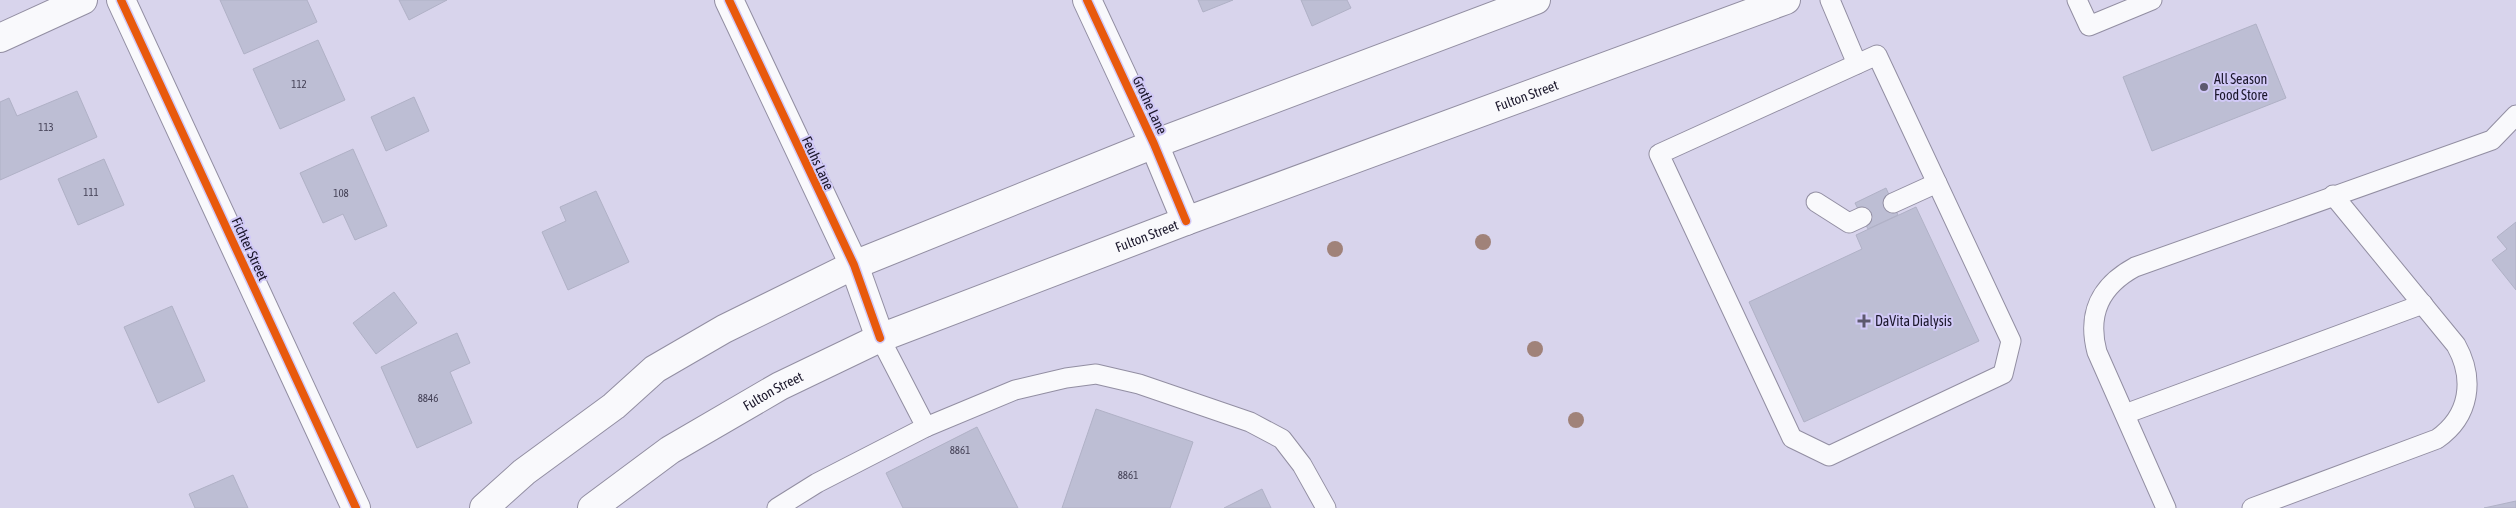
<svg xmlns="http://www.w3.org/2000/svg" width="2516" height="508" viewBox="0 0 2516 508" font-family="'Asap Condensed',sans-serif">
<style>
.building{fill:#bdbed4;stroke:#b0b1c6}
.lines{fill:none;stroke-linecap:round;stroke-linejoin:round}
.service-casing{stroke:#928ea2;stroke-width:21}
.minor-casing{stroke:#928ea2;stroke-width:30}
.secondary-casing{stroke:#928ea2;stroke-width:30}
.service{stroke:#f9f9fc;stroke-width:19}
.minor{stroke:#f9f9fc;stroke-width:28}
.secondary{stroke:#f9f9fc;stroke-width:28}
.cycleway-casing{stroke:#d1c9f7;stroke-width:11}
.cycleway{stroke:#e8590c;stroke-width:8}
.tree{fill:#a08279}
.poi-dot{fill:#5d596f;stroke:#d1c9f7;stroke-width:2}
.labels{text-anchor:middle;stroke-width:4;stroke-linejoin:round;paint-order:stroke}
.number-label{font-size:11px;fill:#454257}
.poi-label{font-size:14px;fill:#1b172b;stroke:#d1c9f7;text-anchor:start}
.street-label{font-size:14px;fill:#1b172b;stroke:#d1c9f7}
</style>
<rect width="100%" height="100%" fill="#d8d4ec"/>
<g class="building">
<polygon points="220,0 307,0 317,22 244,54"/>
<polygon points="399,0 447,0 409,20"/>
<polygon points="1198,0 1233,0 1203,12"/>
<polygon points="1301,0 1347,0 1351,8 1312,26"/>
<polygon points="2256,24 2286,98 2152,151 2123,77"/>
<polygon points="318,40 345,100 280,129 253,69"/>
<polygon points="77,91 97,137 0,180 0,102 9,98 17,116"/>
<polygon points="414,97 429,131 386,151 371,117"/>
<polygon points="353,149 387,226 355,240 343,214 323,223 300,173"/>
<polygon points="104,159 124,205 78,225 58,179"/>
<polygon points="1886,188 1898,215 1868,229 1855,203"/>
<polygon points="596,191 629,262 568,290 542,232 566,221 560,207"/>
<polygon points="1916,207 1979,341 1804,422 1749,302 1862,249 1856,235"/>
<polygon points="2516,222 2516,290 2492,260 2507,249 2497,237"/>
<polygon points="394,292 417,323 376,354 353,323"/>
<polygon points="172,306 205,381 158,403 124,327"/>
<polygon points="457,333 470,363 450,372 472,423 417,448 381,367"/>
<polygon points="1096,409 1193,442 1170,508 1062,508"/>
<polygon points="977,427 1018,508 903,508 886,473"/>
<polygon points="233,475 248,508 195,508 189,494"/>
<polygon points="1262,489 1271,508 1224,508"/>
<polygon points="2516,501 2516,508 2484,508"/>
</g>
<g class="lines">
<defs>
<g id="service">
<polyline points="1830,0 1857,64"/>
<polyline points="2077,0 2089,26 2152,0"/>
<polygon points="1877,55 2011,341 2003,374 1829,456 1792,438 1659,154"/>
<polyline points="1816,202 1849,223 1862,217"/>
<polyline points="1893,203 1937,183"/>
<polyline points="2125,414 2423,304"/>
<polyline points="926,427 1015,390 1066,378 1096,374 1139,384 1250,422 1282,439 1302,465 1326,508"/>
<polyline points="777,508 817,483 926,427 880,338"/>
<path d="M2166,508L2097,352C2087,314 2100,286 2135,267L2492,140L2516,115"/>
<path d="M2252,508L2437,439C2470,416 2475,379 2456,345L2333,195"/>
</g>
<g id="minor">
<polyline points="121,0 356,508"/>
<polyline points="729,0 854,265 880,338"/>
<polyline points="1087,0 1154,144 1186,221"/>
<polyline points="0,38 83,0"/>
</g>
<g id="secondary">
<polyline points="484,508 524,472 614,406 655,369 724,329 854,265 1154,144 1536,0"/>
<path id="s1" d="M592,508L670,450L780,386L880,338L1186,221L1786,0"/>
</g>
</defs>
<use href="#service" class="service-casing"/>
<use href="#minor" class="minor-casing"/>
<use href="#secondary" class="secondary-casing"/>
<use href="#service" class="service"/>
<use href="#minor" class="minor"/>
<use href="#secondary" class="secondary"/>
<defs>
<g id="cycleway">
<polyline points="121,0 356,508"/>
<polyline points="729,0 854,265 880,338"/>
<polyline points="1087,0 1154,144 1186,221"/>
</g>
</defs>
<use href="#cycleway" class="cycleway-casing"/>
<use href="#cycleway" class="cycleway"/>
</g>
<g class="tree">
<circle cx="1483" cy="242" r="8"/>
<circle cx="1335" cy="249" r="8"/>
<circle cx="1535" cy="349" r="8"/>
<circle cx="1576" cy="420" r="8"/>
</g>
<g class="poi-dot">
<circle cx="2204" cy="87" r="5"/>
<path d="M1861.5 313.5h5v5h5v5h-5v5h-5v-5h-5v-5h5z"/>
</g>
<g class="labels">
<g class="number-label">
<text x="299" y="88">112</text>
<text x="46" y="131">113</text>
<text x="91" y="196">111</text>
<text x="341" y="197">108</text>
<text x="428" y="402">8846</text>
<text x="960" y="454">8861</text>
<text x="1128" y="479">8861</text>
</g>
<g class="poi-label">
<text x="2214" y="84">All Season<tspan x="2214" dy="16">Food Store</tspan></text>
<text x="1875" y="326">DaVita Dialysis</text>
</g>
<g class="street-label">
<text dy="5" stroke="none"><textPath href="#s1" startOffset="1026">Fulton Street</textPath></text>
<text transform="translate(1150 105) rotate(65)" y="5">Grothe Lane</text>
<text transform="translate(818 163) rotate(65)" y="5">Feuhs Lane</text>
<text dy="5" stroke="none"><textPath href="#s1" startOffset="621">Fulton Street</textPath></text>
<text transform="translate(250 249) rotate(65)" y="5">Fichter Street</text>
<text dy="5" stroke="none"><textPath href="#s1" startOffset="216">Fulton Street</textPath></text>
</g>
</g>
</svg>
